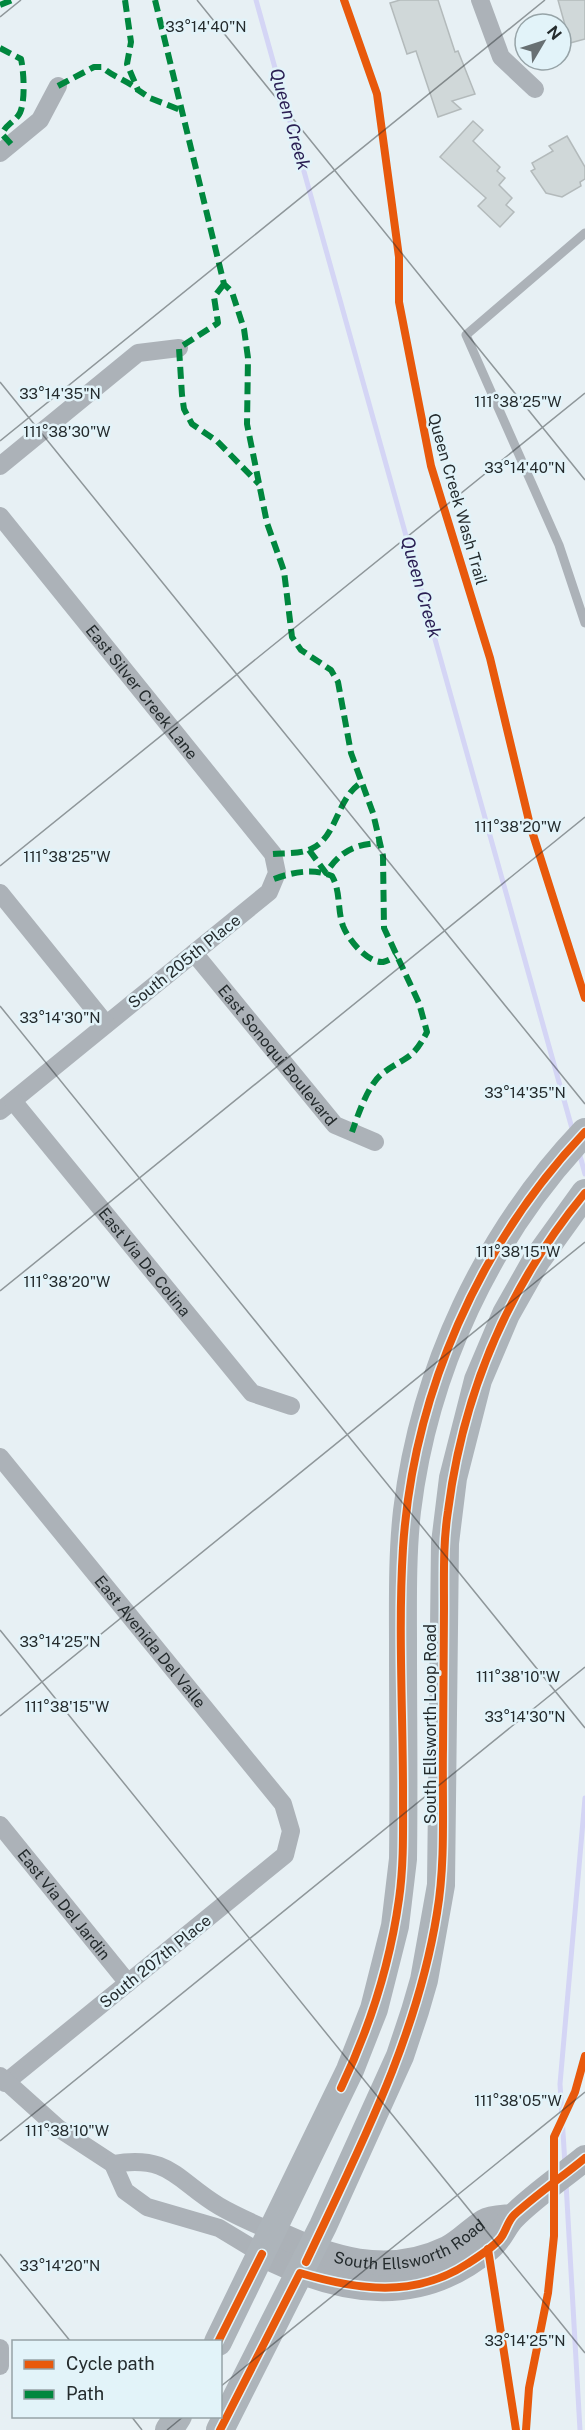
<svg xmlns="http://www.w3.org/2000/svg" width="585" height="2430" viewBox="0 0 585 2430" font-family="'Public Sans',sans-serif">
<style>
.lines{fill:none;stroke-linecap:round;stroke-linejoin:round}
.stream{stroke:#d4d5f5;stroke-width:5}
.building{fill:#d0d8d9;stroke:#b3babb;stroke-width:1.5}
.lane{stroke:#acb2b8;stroke-width:9}
.street{stroke:#acb2b8;stroke-width:18}
.secondary{stroke:#abb1b7;stroke-width:26}
.primary{stroke:#adb4ba;stroke-width:28}
.quiet{stroke:#00873e;stroke-width:6;stroke-dasharray:12 6;stroke-linecap:butt}
.cycleway-casing{stroke:#e2f3f9;stroke-width:11}
.cycleway{stroke:#e8590c;stroke-width:8}
.ticks{fill:none;stroke:#242b2d;stroke-width:1.5;stroke-opacity:0.45}
.labels{text-anchor:middle;stroke-width:5;stroke-linejoin:round;paint-order:stroke}
.street-label{font-size:16px;fill:#242b2d;stroke:#e2f3f9}
.water-label{font-size:18px;font-style:italic;fill:#2b2054;stroke:#e2f3f9}
.ticks-label{font-size:15px;text-anchor:middle;fill:#242b2d;stroke:#e2f3f9;stroke-width:5;stroke-linejoin:round;paint-order:stroke}
</style>
<rect width="100%" height="100%" fill="#e7f0f4"/>
<g class="lines">
<g class="stream">
<polyline points="256,0 573,1132"/>
<polyline points="579,1152 585,1174"/>
<polyline points="565,2165 560,2084 585,1798"/>
<polyline points="566,2183 580,2430"/>
</g>
</g>
<g class="building">
<polygon points="400,0 438,0 455,52 458,51 475,94 452,101 461,109 438,117 416,51 407,54 390,3"/>
<polygon points="558,0 585,0 585,39 570,43"/>
<polygon points="473,121 483,130 473,141 500,167 497,171 505,178 499,185 512,198 506,205 514,212 500,227 478,206 486,198 440,157"/>
<polygon points="567,136 585,167 585,179 580,182 581,186 562,197 546,193 531,171 535,169 532,163 553,151 549,146"/>
</g>
<g class="lines">
<polyline class="lane" points="585,233 466,335 559,545 585,623"/>
<g class="street">
<polyline points="480,0 501,57 535,89"/>
<polyline points="0,153 40,120 58,86"/>
<polyline points="0,466 138,353 179,348"/>
<path id="s1" d="M0,516L273,854L277,873L269,892L0,1111"/>
<polyline points="0,893 106,1024"/>
<path id="s2" d="M194,953L335,1125L375,1142"/>
<path id="s3" d="M13,1101L252,1393L291,1406"/>
<path id="s4" d="M0,1457L283,1804L291,1831L285,1855L5,2083"/>
<path id="s5" d="M0,1825L128,1983"/>
<polyline points="0,2076 58,2128 113,2164 125,2191 147,2207 219,2228 262,2254"/>
<path d="M113,2164C170,2154 177,2181 219,2206C236,2216 255,2224 273,2232"/>
<polyline points="0,2348 0,2366"/>
</g>
<g class="secondary">
<path id="s6" d="M273,2232C329,2259 387,2278 447,2249C461,2242 471,2230 484,2222C491,2218 503,2218 512,2217"/>
<path d="M262,2254C339,2293 418,2308 489,2248C501,2239 504,2225 514,2216C535,2195 562,2177 585,2158"/>
</g>
<g class="primary">
<path d="M218,2342L350,2070L374,2009L395,1926L403,1859C404,1788 403,1717 403,1646C403,1601 402,1556 407,1511C424,1370 487,1235 585,1132"/>
<polyline points="169,2430 178,2416"/>
<polyline points="220,2430 323,2226 400,2056 415,2011 424,1980 441,1885 445,1543 453,1478 478,1380 506,1314 536,1261 585,1193"/>
</g>
<g class="quiet">
<polyline points="125,0 131,42 127,64 138,90 150,98 183,111"/>
<path d="M155,0L224,284L232,292L244,329L248,358L247,424L267,523L284,571L292,637L301,650L331,670L338,682L351,753L373,813L383,856L384,928L419,1003L427,1032C412,1061 406,1056 383,1073C368,1084 358,1115 352,1132"/>
<polyline points="0,5 12,0"/>
<path d="M0,48L21,59C24,72 26,107 18,116C11,124 6,125 2,134L11,144"/>
<path d="M58,86L94,67H102C113,77 127,80 138,90"/>
<polyline points="224,284 214,297 218,323 179,348 182,395 184,409 192,424 217,441 259,484"/>
<path d="M309,850L326,873C340,851 355,844 381,843"/>
<path d="M273,854C285,853 300,854 311,849C338,837 336,798 362,782"/>
<path d="M274,879C293,872 313,868 332,876C341,892 337,909 343,926C348,939 367,963 383,962C387,961 393,958 396,956"/>
</g>
<defs>
<g id="cycleway">
<polyline points="344,0 377,94 399,257 399,302 431,466 490,658 530,825 585,998"/>
<path d="M341,2088C369,2029 390,1964 399,1899C404,1864 403,1828 403,1792C403,1713 398,1627 403,1548C413,1394 479,1244 585,1132"/>
<polyline points="488,2249 516,2430"/>
<path d="M306,2262C359,2149 417,2038 437,1913C446,1860 442,1803 443,1749C443,1702 444,1655 444,1608C444,1575 443,1543 448,1511C463,1393 509,1285 585,1193"/>
<polyline points="218,2342 262,2254"/>
<path d="M220,2430L300,2273C357,2290 415,2298 467,2264C478,2257 491,2249 500,2239C506,2232 507,2222 514,2215C536,2195 562,2177 585,2158"/>
<polyline points="526,2430 529,2388 548,2293 554,2236 554,2137 575,2092 585,2056"/>
</g>
</defs>
<use href="#cycleway" class="cycleway-casing"/>
<use href="#cycleway" class="cycleway"/>
</g>
<path class="ticks" d="M197,0L585,480M0,17L21,0M0,382L585,1104M0,441L545,0M0,866L585,393M0,1006L585,1728M0,1291L585,817M0,1630L585,2353M0,1716L585,1242M0,2141L585,1667M0,2254L71,2342M220,2387L585,2092M131,2416L142,2430M167,2430L184,2416"/>
<g class="labels">
<g class="street-label">
<text transform="translate(458 499) rotate(74)" y="6">Queen Creek Wash Trail</text>
<text dy="6" stroke="none"><textPath href="#s1" startOffset="226">East Silver Creek Lane</textPath></text>
<text transform="translate(184 961) rotate(-39)" y="6">South 205th Place</text>
<text dy="6" stroke="none"><textPath href="#s2" startOffset="132">East Sonoqui Boulevard</textPath></text>
<text dy="6" stroke="none"><textPath href="#s3" startOffset="208">East Via De Colina</textPath></text>
<text dy="6" stroke="none"><textPath href="#s4" startOffset="238">East Avenida Del Valle</textPath></text>
<text transform="translate(430 1724) rotate(-90)" y="6">South Ellsworth Loop Road</text>
<text dy="6" stroke="none"><textPath href="#s5" startOffset="102">East Via Del Jardin</textPath></text>
<text transform="translate(155 1961) rotate(-39)" y="6">South 207th Place</text>
<text dy="6" stroke="none"><textPath href="#s6" startOffset="146">South Ellsworth Road</textPath></text>
</g>
<g class="water-label">
<text transform="translate(290 119) rotate(74)" y="6">Queen Creek</text>
<text transform="translate(421 587) rotate(74)" y="6">Queen Creek</text>
</g>
</g>
<g class="ticks-label">
<text x="206" y="32">33°14'40"N</text>
<text x="60" y="399">33°14'35"N</text>
<text x="518" y="407">111°38'25"W</text>
<text x="67" y="437">111°38'30"W</text>
<text x="525" y="473">33°14'40"N</text>
<text x="518" y="832">111°38'20"W</text>
<text x="67" y="862">111°38'25"W</text>
<text x="60" y="1023">33°14'30"N</text>
<text x="525" y="1098">33°14'35"N</text>
<text x="518" y="1257">111°38'15"W</text>
<text x="67" y="1287">111°38'20"W</text>
<text x="60" y="1647">33°14'25"N</text>
<text x="518" y="1682">111°38'10"W</text>
<text x="67" y="1712">111°38'15"W</text>
<text x="525" y="1722">33°14'30"N</text>
<text x="518" y="2106">111°38'05"W</text>
<text x="67" y="2136">111°38'10"W</text>
<text x="60" y="2271">33°14'20"N</text>
<text x="525" y="2346">33°14'25"N</text>
</g>
<rect x="12" y="2340" width="210" height="78" fill="#e2f3f9" stroke="#96a3a7" stroke-width="1.5"/>
<rect x="24" y="2360" width="30" height="9" fill="#e8590c" stroke="#96a3a7" stroke-width="1.5"/>
<text x="66" y="2370" font-size="18" fill="#242b2d">Cycle path</text>
<rect x="24" y="2390" width="30" height="9" fill="#00873e" stroke="#96a3a7" stroke-width="1.5"/>
<text x="66" y="2400" font-size="18" fill="#242b2d">Path</text>
<g transform="translate(543 42) rotate(51)"><circle r="28" fill="#e2f3f9" stroke="#96a3a7" stroke-width="1.5"/>
<path d="M0-4.5L10 22L0 15L-10 22Z" fill="#687073"/>
<text y="-9" font-size="16" font-weight="bold" text-anchor="middle" fill="#242b2d">N</text>
</g>
</svg>
